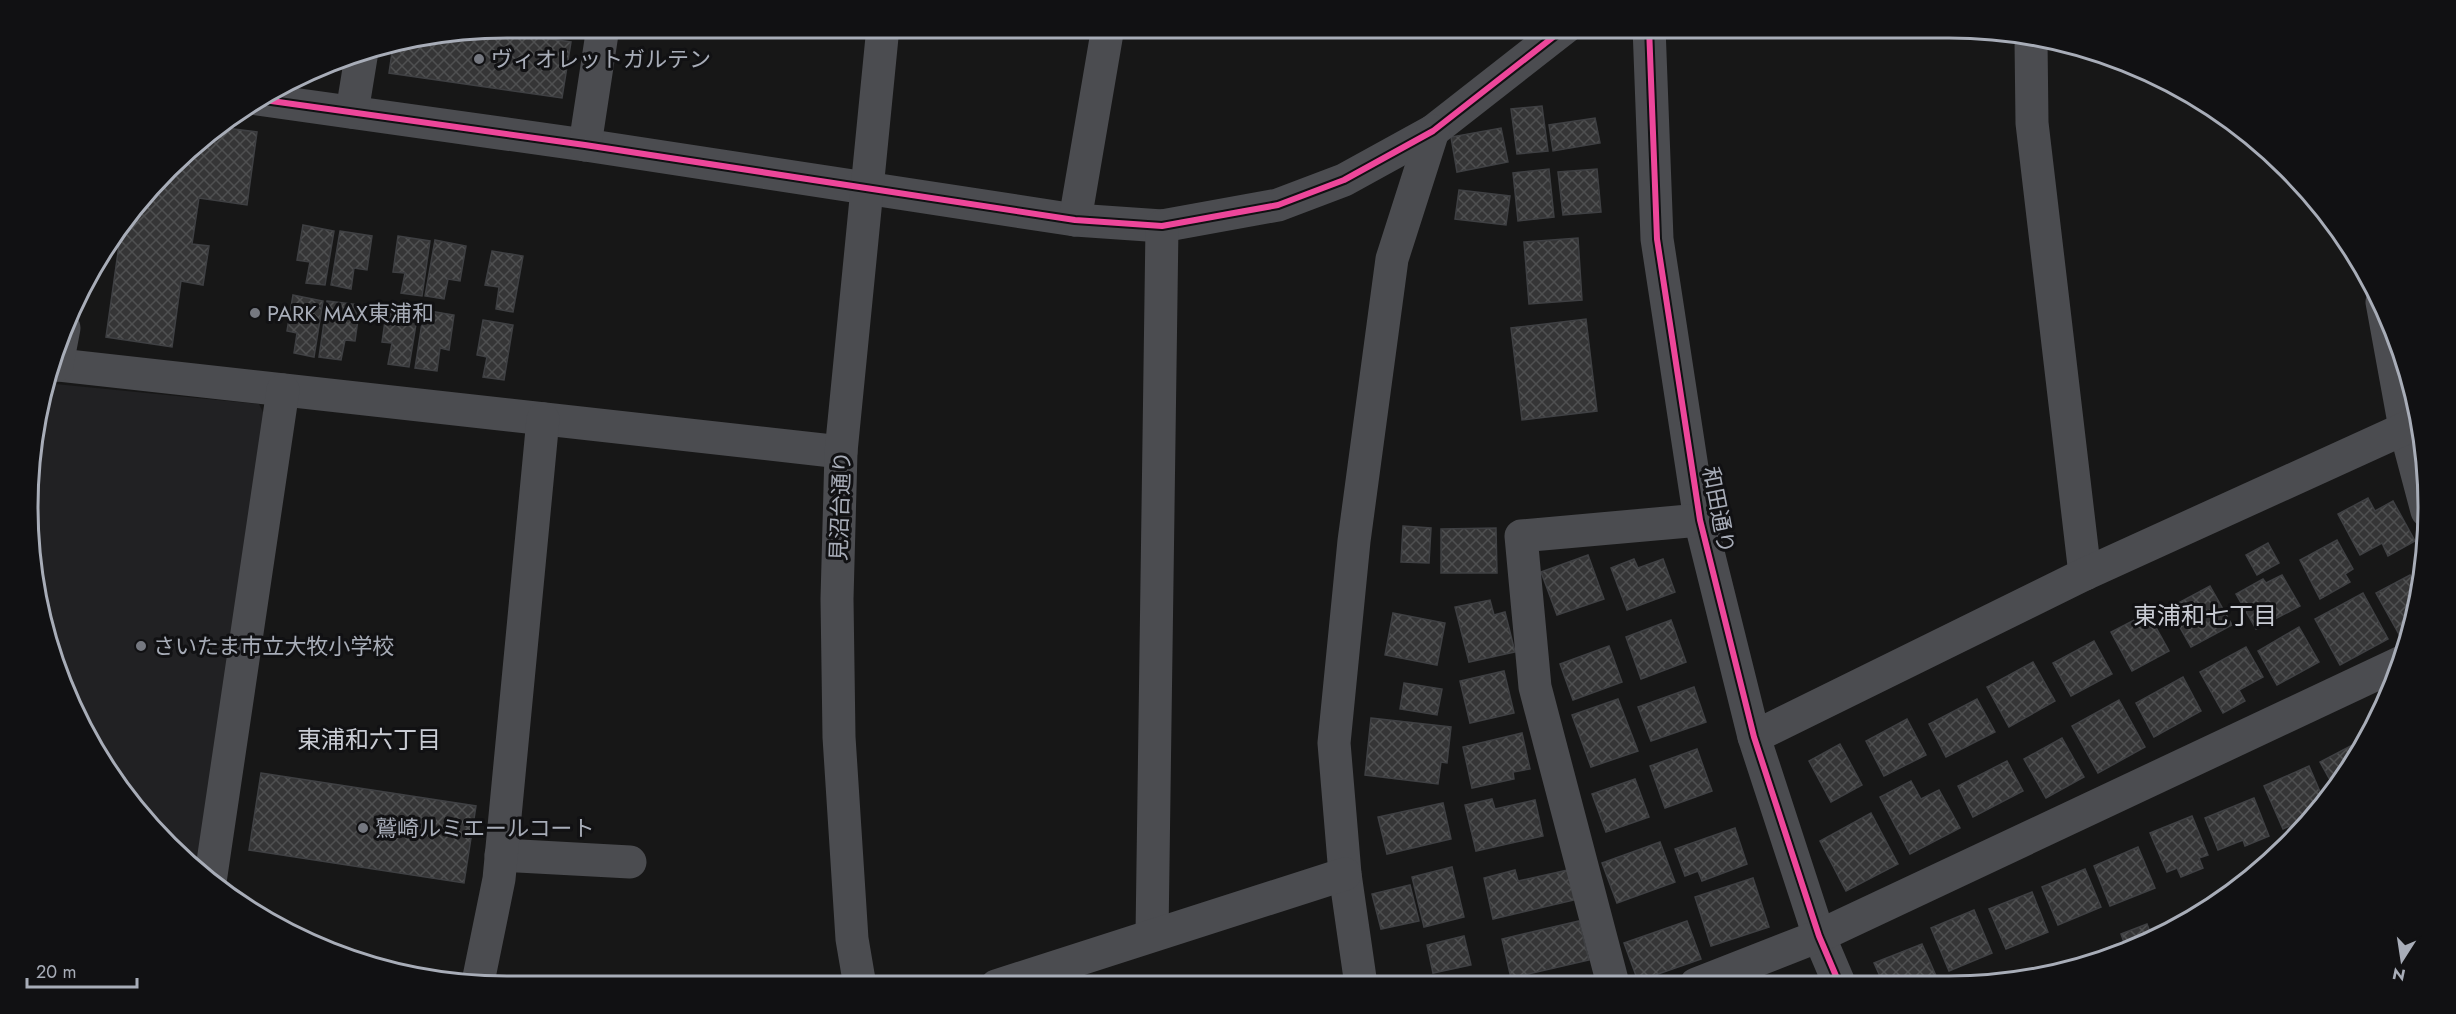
<svg xmlns="http://www.w3.org/2000/svg" width="2456" height="1014" viewBox="0 0 2456 1014" font-family="Jost,'Noto Sans JP',sans-serif">
<style>
.built{fill:#212123}
.building{fill:url(#building-cross-hatch);stroke:#3f4043;stroke-width:1.5}
.lines{fill:none;stroke-linecap:round;stroke-linejoin:round}
.minor{stroke:#4b4c50;stroke-width:33}
.cycleway-casing{stroke:#111113;stroke-width:10}
.cycleway{stroke:#ed469a;stroke-width:6}
.poi-dot{fill:#757880;stroke:#111113;stroke-width:2}
.labels{text-anchor:middle;stroke-width:6;stroke-linejoin:round;paint-order:stroke}
.poi-label{font-size:22px;fill:#a8adb8;stroke:#111113;text-anchor:start}
.street-label{font-size:22px;fill:#a8adb8;stroke:#111113}
.neighbourhood-label{font-size:24px;fill:#c9ccd4;stroke:#111113}
.rim{fill:none;stroke:#a8adb8;stroke-width:3}
</style>
<defs>
<pattern id="building-cross-hatch" width="8" height="8" patternUnits="userSpaceOnUse" patternTransform="scale(1.5)"><rect width="8" height="8" fill="#353536"/><path d="M0 0l8 8M0 8l8-8" fill="none" stroke="#4f5051"/></pattern>
</defs>
<rect width="100%" height="100%" fill="#171717"/>
<polygon class="built" points="45,383 259,404 266,418 198,869 108,773 64,691 36,601 31,444"/>
<g class="building">
<polygon points="488,30 571,42 562,98 389,73 393,46"/>
<polygon points="1542,106 1548,151 1517,154 1511,109"/>
<polygon points="1595,118 1600,143 1553,151 1549,125"/>
<polygon points="218,127 257,132 247,205 199,198 192,244 209,246 203,285 181,281 172,347 106,337 121,231 191,146"/>
<polygon points="1501,128 1508,162 1457,172 1451,137"/>
<polygon points="1549,169 1554,217 1518,221 1513,173"/>
<polygon points="1597,169 1601,212 1563,215 1558,172"/>
<polygon points="1459,190 1510,196 1506,225 1455,219"/>
<polygon points="303,225 334,231 325,285 306,283 310,262 297,260"/>
<polygon points="340,231 372,236 367,270 354,268 351,289 331,285"/>
<polygon points="398,236 430,241 422,296 401,293 405,273 393,272"/>
<polygon points="1578,238 1582,300 1529,304 1524,242"/>
<polygon points="435,240 466,246 460,281 448,279 444,299 425,296"/>
<polygon points="492,251 523,256 513,312 496,309 499,287 485,285"/>
<polygon points="293,295 323,301 314,357 294,353 297,333 287,331"/>
<polygon points="327,301 360,305 355,341 345,340 341,360 319,357"/>
<polygon points="387,307 418,312 409,367 388,364 392,343 382,342"/>
<polygon points="424,310 454,315 449,350 440,348 437,371 415,368"/>
<polygon points="1586,319 1597,411 1522,420 1511,328"/>
<polygon points="483,320 513,325 504,380 483,377 487,357 477,355"/>
<polygon points="2368,498 2375,511 2393,501 2415,541 2388,556 2382,543 2360,555 2338,514"/>
<polygon points="1403,526 1431,528 1429,563 1401,562"/>
<polygon points="1496,528 1497,573 1441,573 1441,529"/>
<polygon points="2337,540 2353,569 2345,574 2350,582 2320,599 2300,560"/>
<polygon points="2268,543 2279,563 2257,575 2246,555"/>
<polygon points="1588,555 1604,599 1557,615 1541,572"/>
<polygon points="1634,559 1638,568 1663,559 1675,592 1627,610 1611,568"/>
<polygon points="2282,575 2300,606 2256,629 2236,594 2263,579 2266,583"/>
<polygon points="2410,575 2420,591 2411,630 2400,636 2376,593"/>
<polygon points="2210,586 2232,625 2191,647 2169,608"/>
<polygon points="2363,593 2388,639 2340,665 2315,619"/>
<polygon points="1490,600 1494,615 1505,612 1515,652 1469,662 1455,607"/>
<polygon points="1393,613 1445,623 1437,665 1385,655"/>
<polygon points="2148,613 2169,651 2132,671 2111,632"/>
<polygon points="1671,620 1686,662 1641,679 1626,637"/>
<polygon points="2299,627 2319,662 2277,685 2258,651"/>
<polygon points="2094,641 2112,674 2071,696 2053,663"/>
<polygon points="1609,646 1622,682 1573,700 1560,664"/>
<polygon points="2246,647 2263,677 2239,690 2245,701 2223,713 2200,672"/>
<polygon points="2033,662 2055,701 2009,727 1987,687"/>
<polygon points="1504,671 1514,713 1470,723 1460,681"/>
<polygon points="2183,677 2201,711 2154,737 2136,703"/>
<polygon points="1404,683 1442,689 1437,715 1400,709"/>
<polygon points="1694,687 1706,722 1651,741 1638,707"/>
<polygon points="1618,699 1638,751 1591,767 1572,715"/>
<polygon points="1977,699 1995,732 1946,757 1929,724"/>
<polygon points="2119,700 2145,747 2098,773 2072,726"/>
<polygon points="1371,718 1451,727 1447,763 1441,762 1438,784 1365,775"/>
<polygon points="1907,719 1926,755 1884,776 1866,741"/>
<polygon points="1522,733 1530,769 1513,772 1514,779 1472,788 1463,747"/>
<polygon points="2062,738 2084,777 2046,798 2024,759"/>
<polygon points="2364,739 2348,773 2335,789 2320,762"/>
<polygon points="1840,744 1862,785 1831,802 1809,761"/>
<polygon points="1697,749 1712,791 1665,808 1650,766"/>
<polygon points="2007,761 2023,791 1973,817 1958,786"/>
<polygon points="2309,766 2324,801 2310,817 2283,829 2264,786"/>
<polygon points="261,773 476,806 464,883 249,850"/>
<polygon points="1635,779 1649,817 1606,832 1592,794"/>
<polygon points="1911,781 1921,799 1939,790 1960,828 1910,854 1880,797"/>
<polygon points="2254,798 2269,836 2245,846 2243,840 2218,850 2205,818"/>
<polygon points="1492,799 1495,809 1535,800 1543,836 1476,851 1465,805"/>
<polygon points="1443,803 1451,839 1387,854 1378,817"/>
<polygon points="1871,813 1898,864 1846,891 1820,841"/>
<polygon points="2192,816 2208,855 2199,858 2203,868 2181,877 2177,868 2167,872 2150,833"/>
<polygon points="1735,828 1747,864 1702,881 1698,871 1685,876 1675,849"/>
<polygon points="1660,842 1675,882 1617,903 1602,863"/>
<polygon points="2138,847 2155,888 2110,906 2094,866"/>
<polygon points="1452,867 1464,917 1424,927 1412,877"/>
<polygon points="2085,869 2101,907 2058,925 2042,887"/>
<polygon points="1515,870 1518,881 1568,870 1574,900 1493,919 1484,878"/>
<polygon points="1753,878 1769,927 1711,946 1695,897"/>
<polygon points="1410,885 1419,921 1381,929 1372,894"/>
<polygon points="2032,892 2048,932 2006,949 1989,909"/>
<polygon points="1974,910 1992,953 1949,971 1931,928"/>
<polygon points="1579,921 1589,960 1511,978 1502,939"/>
<polygon points="1687,921 1701,959 1638,981 1624,943"/>
<polygon points="2147,924 2152,937 2168,931 2168,933 2126,948 2121,934"/>
<polygon points="1464,936 1471,965 1433,973 1427,945"/>
<polygon points="1922,944 1937,978 1923,983 1883,983 1874,963"/>
<polygon points="2117,944 2119,950 2071,965 2070,963"/>
</g>
<g class="lines">
<g class="minor">
<polyline points="1649,27 1657,239 1700,520 1754,737 1819,936 1839,983"/>
<polyline points="2031,40 2032,123 2085,574"/>
<polyline points="257,99 585,145 1075,220 1162,226 1278,205 1344,180 1433,131 1566,27"/>
<polyline points="352,112 362,51"/>
<polyline points="585,145 603,27"/>
<polyline points="1075,220 1108,27"/>
<polyline points="2382,302 2405,428 2427,511"/>
<polyline points="50,364 841,452"/>
<polyline points="57,365 64,328"/>
<polyline points="1754,737 2085,574 2419,422"/>
<polyline points="501,855 630,862"/>
<polyline points="210,882 283,390"/>
<polyline points="1152,935 1162,226"/>
<polyline points="478,982 499,879 543,419"/>
<polyline points="1613,984 1535,687 1521,536 1700,520"/>
<polyline points="1696,984 1819,936 2404,661"/>
<polyline points="1361,985 1345,874 1334,743 1354,541 1392,259 1433,131"/>
<polyline points="860,986 852,939 839,737 837,599 841,452 883,27"/>
<polyline points="996,986 1345,874"/>
</g>
<defs>
<g id="cycleway">
<polyline points="1649,27 1657,239 1700,520 1754,737 1819,936 1839,983"/>
<polyline points="257,99 585,145 1075,220 1162,226 1278,205 1344,180 1433,131 1566,27"/>
</g>
</defs>
<use href="#cycleway" class="cycleway-casing"/>
<use href="#cycleway" class="cycleway"/>
</g>
<g class="poi-dot">
<circle cx="479" cy="59" r="6"/>
<circle cx="255" cy="313" r="6"/>
<circle cx="141" cy="646" r="6"/>
<circle cx="363" cy="828" r="6"/>
</g>
<g class="labels">
<g class="poi-label">
<text x="491" y="67">ヴィオレットガルテン</text>
<text x="267" y="321">PARK MAX東浦和</text>
<text x="153" y="654">さいたま市立大牧小学校</text>
<text x="375" y="836">鷲崎ルミエールコート</text>
</g>
<g class="street-label">
<text transform="translate(840 506) rotate(-88)" y="8">見沼台通り</text>
<text transform="translate(1719 510) rotate(79)" y="8">和田通り</text>
</g>
<g class="neighbourhood-label">
<text x="2205" y="624">東浦和七丁目</text>
<text x="369" y="748">東浦和六丁目</text>
</g>
</g>
<path d="M0 0H2456V1014H0ZM507 38H1949A469 469 0 0 1 2418 507V507A469 469 0 0 1 1949 976H507A469 469 0 0 1 38 507V507A469 469 0 0 1 507 38Z" fill="#111113" fill-rule="evenodd"/>
<path class="rim" d="M507 38H1949A469 469 0 0 1 2418 507V507A469 469 0 0 1 1949 976H507A469 469 0 0 1 38 507V507A469 469 0 0 1 507 38Z"/>
<g transform="translate(2402 960) rotate(192)" stroke="#111113" stroke-width="4.5" paint-order="stroke">
<path d="M0-4.5L10 22L0 15L-10 22Z" fill="#a8adb8"/>
<text y="-9" font-size="16" font-weight="bold" text-anchor="middle" fill="#a8adb8">N</text>
</g>
<path d="M27 978v9h110v-9" fill="none" stroke="#a8adb8" stroke-width="3"/>
<text x="36" y="978" font-size="18" fill="#a8adb8" stroke="#111113" stroke-width="4.5" paint-order="stroke">20 m</text>
</svg>
